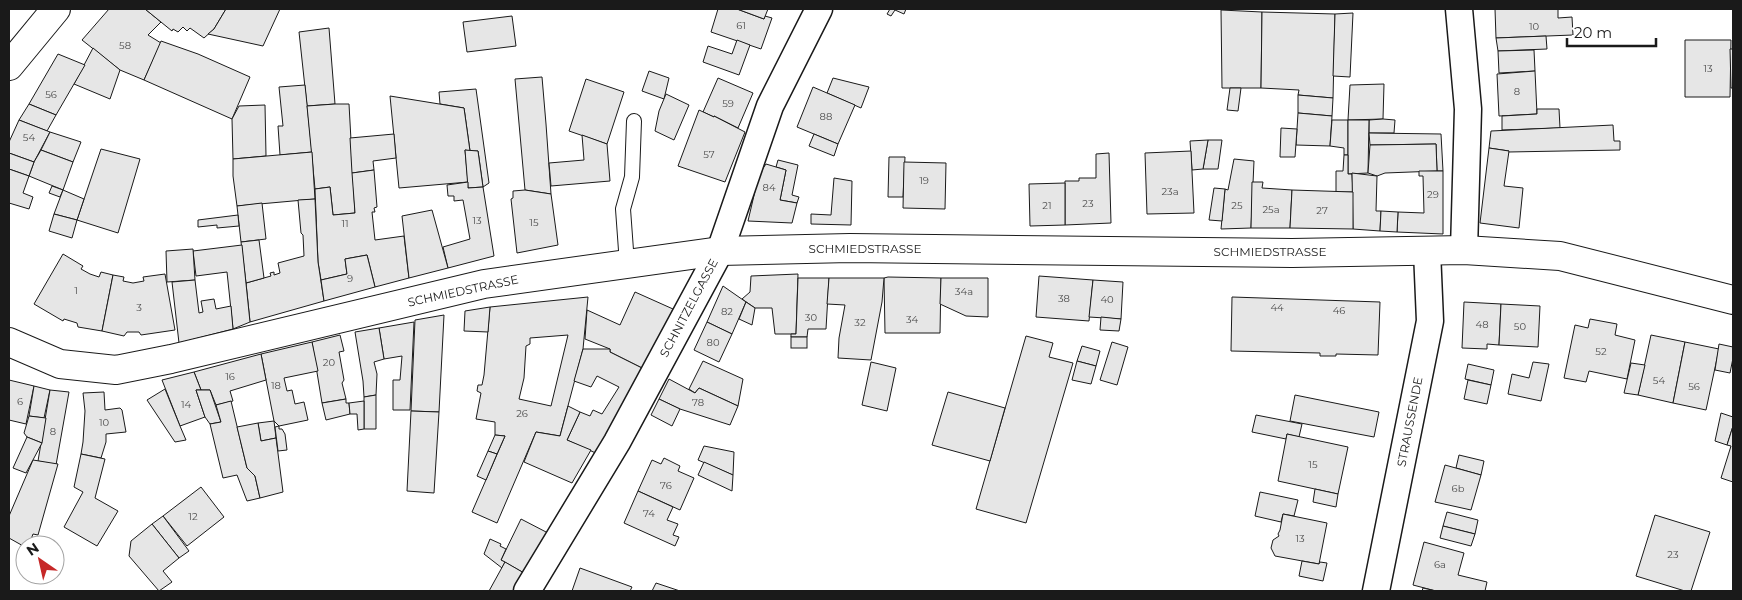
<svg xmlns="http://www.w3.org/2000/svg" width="1742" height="600" viewBox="0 0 1742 600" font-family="Montserrat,sans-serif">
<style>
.building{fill:#e6e6e6;stroke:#1a1a1a;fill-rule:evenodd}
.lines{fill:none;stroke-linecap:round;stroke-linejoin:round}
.lane-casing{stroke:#1a1a1a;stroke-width:16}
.street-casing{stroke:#1a1a1a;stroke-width:29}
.secondary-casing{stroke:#1a1a1a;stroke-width:30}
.lane{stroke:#fff;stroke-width:14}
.street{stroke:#fff;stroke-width:26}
.secondary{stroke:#fff;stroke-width:28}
.labels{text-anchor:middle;stroke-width:4;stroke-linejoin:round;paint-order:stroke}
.number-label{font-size:10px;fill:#4d4d4d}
.street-label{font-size:12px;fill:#1a1a1a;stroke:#fff}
</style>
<rect width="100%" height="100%" fill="#fff"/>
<g class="building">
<polygon points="109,9 145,9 161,22 148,35 161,43 144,80 120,70 82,40"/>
<polygon points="145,9 226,9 214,29 204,38 190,28 187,31 183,27 178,32 173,29 172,31"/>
<polygon points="226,9 280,9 263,46 208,34 214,29"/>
<polygon points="718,9 737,9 764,19 765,16 772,18 761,49 711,32"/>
<polygon points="737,9 768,9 764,19"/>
<polygon points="890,9 906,9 904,14 895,10 891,16 887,14"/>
<polygon points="1495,9 1558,9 1558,18 1572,17 1573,35 1496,38"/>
<polygon points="1221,10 1262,12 1261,88 1222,88"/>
<polygon points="1262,12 1335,14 1333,98 1298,95 1299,90 1261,88"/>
<polygon points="1353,13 1350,77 1333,76 1335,14"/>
<polygon points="512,16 516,46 467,52 463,22"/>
<polygon points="329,28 335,104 307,106 299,32"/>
<polygon points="1546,36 1547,49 1498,51 1496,38"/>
<polygon points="737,40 750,45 739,75 703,62 708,46 732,54"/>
<polygon points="1685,40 1731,40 1730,97 1685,97"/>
<polygon points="161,41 198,54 250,77 232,119 144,80"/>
<polygon points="93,48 120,70 110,99 74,84"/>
<polygon points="1730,49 1733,49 1733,88 1731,88"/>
<polygon points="1534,50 1535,71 1499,73 1498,51"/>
<polygon points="58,54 85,65 56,115 29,104"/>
<polygon points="649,71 669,78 664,99 642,91"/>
<polygon points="1535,71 1537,114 1499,116 1497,74"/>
<polygon points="542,77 546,124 551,194 525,190 515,79"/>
<polygon points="718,78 753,93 738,128 714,116 714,117 703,112"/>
<polygon points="833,78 869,87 861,108 827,93"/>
<polygon points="586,79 624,92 607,144 569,131"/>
<polygon points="1384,84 1383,119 1348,120 1350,85"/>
<polygon points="305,85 312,152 280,155 278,126 283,126 279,87"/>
<polygon points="813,87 855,105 838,144 797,127"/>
<polygon points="1230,88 1241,88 1238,111 1227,110"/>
<polygon points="476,89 489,183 483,187 478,151 470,151 464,108 440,104 439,92"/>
<polygon points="666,94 689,105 674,140 655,131 659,111"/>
<polygon points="1298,95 1333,98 1332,116 1298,113"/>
<polygon points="390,96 464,108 470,151 465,150 468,182 399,188"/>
<polygon points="29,104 56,115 47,131 19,120"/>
<polygon points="335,104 349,104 355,213 333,215 330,187 315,189 307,106"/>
<polygon points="265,105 266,156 233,159 232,119 239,106"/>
<polygon points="1537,109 1559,109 1560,128 1502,130 1502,116 1537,114"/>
<polygon points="699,110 714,117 714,116 745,132 725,182 678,166"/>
<polygon points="1298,113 1332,116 1330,146 1296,145"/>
<polygon points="1383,119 1395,120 1394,133 1369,133 1369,120"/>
<polygon points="19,120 50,132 34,162 9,153 9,142"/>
<polygon points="1332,120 1348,120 1348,155 1344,155 1344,148 1330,146"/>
<polygon points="1348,120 1369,120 1368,173 1348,174"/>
<polygon points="1613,125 1614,141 1620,141 1620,150 1508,152 1509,151 1489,148 1491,131"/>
<polygon points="1281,128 1297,129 1295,157 1280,157"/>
<polygon points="50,132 81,142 73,162 41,150"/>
<polygon points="1369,133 1441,134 1443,171 1437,171 1436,144 1370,145"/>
<polygon points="394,134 396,158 373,161 374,170 352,173 350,138"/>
<polygon points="814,134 838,144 834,156 809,146"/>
<polygon points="582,135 607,144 610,181 551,186 549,163 584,160"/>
<polygon points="1208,140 1222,140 1218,169 1203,169"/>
<polygon points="1208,140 1203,169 1192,170 1190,141"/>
<polygon points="1436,144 1437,171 1385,173 1377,176 1368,173 1370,145"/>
<polygon points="1489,148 1509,151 1504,186 1523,188 1519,228 1480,223"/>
<polygon points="101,149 140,159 118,233 77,220"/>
<polygon points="41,150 73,162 63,190 29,176 34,162"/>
<polygon points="465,150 478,151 483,187 468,188"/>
<polygon points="1191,151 1194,213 1147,214 1145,153"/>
<polygon points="312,152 315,199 237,206 233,176 233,159"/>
<polygon points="9,153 34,162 29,176 9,169"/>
<polygon points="1109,153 1111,223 1065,225 1065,181 1079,181 1079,178 1096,178 1096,154"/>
<polygon points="1344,155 1348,155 1348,174 1352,174 1353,192 1336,192 1336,171 1343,171"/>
<polygon points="889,157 905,157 903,197 888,197"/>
<polygon points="1234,159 1254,161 1251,228 1221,229 1225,189 1228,190"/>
<polygon points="778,160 798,165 792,195 799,197 797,203 780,200 786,170 776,167"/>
<polygon points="904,162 946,163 945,209 903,208"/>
<polygon points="766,164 786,170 780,200 797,203 792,223 748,221 759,174"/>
<polygon points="9,169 29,176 23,193 33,197 29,209 9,203"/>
<polygon points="374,170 377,207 374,208 375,212 372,212 375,240 404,236 409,278 375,287 367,255 345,259 347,274 321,280 318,262 315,189 330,187 333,215 355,213 352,173"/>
<polygon points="1419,171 1443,171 1443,234 1397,232 1398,212 1424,213 1423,176 1419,176"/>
<polygon points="1352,173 1377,176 1376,211 1381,211 1380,231 1353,229"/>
<polygon points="834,178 852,181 851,225 811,224 811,214 831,215"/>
<polygon points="468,182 468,188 483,187 494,256 448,268 443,247 470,239 463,200 454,201 454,196 448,196 447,185"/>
<polygon points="1252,182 1263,182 1262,188 1292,190 1290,228 1251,228"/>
<polygon points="1065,183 1065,225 1030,226 1029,184"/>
<polygon points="52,186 63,190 60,197 49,193"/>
<polygon points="1214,188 1225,189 1222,221 1209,220"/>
<polygon points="63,190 84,199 77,220 54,214"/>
<polygon points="525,190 551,194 558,245 517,253 511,199 513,198 513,191"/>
<polygon points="1292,190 1353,192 1353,229 1290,228"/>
<polygon points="315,199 318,262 324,301 250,322 246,283 271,276 270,273 274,272 274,275 280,273 278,263 304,256 303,235 301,233 298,200"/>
<polygon points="262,203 266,239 241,242 237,206"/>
<polygon points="432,210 448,268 409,278 402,216"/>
<polygon points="1381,211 1398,212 1397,232 1380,231"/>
<polygon points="54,214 77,220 72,238 49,231"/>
<polygon points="238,215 239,226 217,228 217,225 198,227 198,220"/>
<polygon points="259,240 264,278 246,283 241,242"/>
<polygon points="242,245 250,322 233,329 227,272 196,276 193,251"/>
<polygon points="193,249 195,280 167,282 166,251"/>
<polygon points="63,254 83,266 81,269 90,274 99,277 101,272 113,275 102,331 78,327 77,323 64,319 63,321 34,304"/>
<polygon points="367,255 375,287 324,301 321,280 347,274 345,259"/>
<polygon points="165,274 175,330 141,335 139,332 127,332 124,336 102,331 113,275 124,277 123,281 133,283 144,281 143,277"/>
<polygon points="798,274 796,334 775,334 772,308 755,308 742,299 750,292 751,276"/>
<polygon points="1039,276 1093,280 1089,321 1036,317"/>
<polygon points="888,277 941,278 940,333 885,333 884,278"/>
<polygon points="798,278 829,278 826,329 808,329 807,337 791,337 791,334 796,334"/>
<polygon points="829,278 884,278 882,302 871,360 838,358 839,338 845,305 827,304"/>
<polygon points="941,278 988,278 988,317 966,316 940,304"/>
<polygon points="195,280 199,313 203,312 201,301 214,299 216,309 231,306 233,329 179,343 172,282"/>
<polygon points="1093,280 1123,282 1121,319 1089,317"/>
<polygon points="723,286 746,302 732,334 707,322"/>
<polygon points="635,292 673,309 646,370 610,352 610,349 585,339 587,310 620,325"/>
<path d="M588,297L583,349L560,436L536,432L497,523L472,512L505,436L495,435V422L476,419L481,393L477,391L478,385H482L484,375L490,307ZM568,335L551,406L519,399L524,378L526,346L530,344V338Z"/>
<polygon points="1232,297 1380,302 1378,355 1336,354 1336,356 1320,356 1320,353 1231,351"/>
<polygon points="746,302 755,308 752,325 739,319"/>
<polygon points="1464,302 1501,304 1499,345 1487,344 1487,349 1462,348"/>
<polygon points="1501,304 1540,306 1538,347 1499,345"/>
<polygon points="490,307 488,332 464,331 465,311"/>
<polygon points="444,315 439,412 411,411 415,320"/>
<polygon points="1101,317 1121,319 1119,331 1100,330"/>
<polygon points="1590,319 1617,324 1615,335 1635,340 1627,379 1589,371 1586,382 1564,378 1575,325 1588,328"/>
<polygon points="414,322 410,410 393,410 393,380 400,380 402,356 384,359 379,328"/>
<polygon points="707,322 732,334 719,362 694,350"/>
<polygon points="379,328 384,359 374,362 377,374 376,395 364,397 363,381 355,332"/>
<polygon points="340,335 344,351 339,352 344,380 342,383 346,399 322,403 312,342"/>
<polygon points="1651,335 1685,342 1673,403 1638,395"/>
<polygon points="1026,336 1053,343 1049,357 1073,363 1026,523 976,509"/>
<rect x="791" y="337" width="16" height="11"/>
<polygon points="312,342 318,371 284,378 287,391 292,390 295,404 304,402 308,420 279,426 274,421 261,354"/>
<polygon points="1112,342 1128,347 1117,385 1100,380"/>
<polygon points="1685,342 1719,349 1706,410 1673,403"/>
<polygon points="1719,344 1733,347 1733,358 1730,373 1715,370"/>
<polygon points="1082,346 1100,351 1096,366 1077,361"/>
<polygon points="583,349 610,349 610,352 650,372 600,455 567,440 580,412 590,416 593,410 602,414 619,387 597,376 591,387 574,381"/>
<polygon points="261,354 266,380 230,391 233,401 216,405 210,390 201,390 194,372"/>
<polygon points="703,361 743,379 738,406 699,388 695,393 689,389"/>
<polygon points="1077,361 1096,366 1091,384 1072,380"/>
<polygon points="871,362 896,368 887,411 862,405"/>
<polygon points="1533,362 1549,364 1541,401 1508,394 1512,374 1529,378"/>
<polygon points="1631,363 1645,365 1638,395 1624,393"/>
<polygon points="1468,364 1494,370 1491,385 1465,379"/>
<polygon points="194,372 201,390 196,390 205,417 180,426 162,380"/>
<polygon points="669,379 695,393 699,388 738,406 730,425 680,409 659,399"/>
<polygon points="9,380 34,386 26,424 9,420"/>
<polygon points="1468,380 1491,385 1487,404 1464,399"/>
<polygon points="34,386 50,390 44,418 29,416"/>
<polygon points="165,389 180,426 186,440 175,442 147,400"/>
<polygon points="50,390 69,392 56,465 38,461"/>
<polygon points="196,390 210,390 221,422 210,424 205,417"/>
<polygon points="104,392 105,410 120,408 122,410 126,432 106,434 106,442 101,458 81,454 83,442 85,411 83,393"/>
<polygon points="948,392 1005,408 990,461 932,445"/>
<polygon points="376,395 376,429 364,429 364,397"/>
<polygon points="1295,395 1379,412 1374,437 1290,421"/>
<polygon points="346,399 346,403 349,403 350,414 326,420 322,403"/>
<polygon points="659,399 680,409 672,426 651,415"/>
<polygon points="231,401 247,468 255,476 260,498 247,501 237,475 223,478 210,424 221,422 216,405"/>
<polygon points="364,401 364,429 358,430 357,414 350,414 349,403"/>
<polygon points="568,406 580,412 567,440 591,450 572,483 524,462 536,432 560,436"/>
<polygon points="411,411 439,412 434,493 407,491"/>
<polygon points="1721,413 1733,417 1733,426 1727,445 1715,441"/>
<polygon points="1256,415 1302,424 1299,437 1287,434 1286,439 1252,432"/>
<polygon points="29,416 46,418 42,443 27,437 24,433"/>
<polygon points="274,421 276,438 261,441 258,423"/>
<polygon points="258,423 261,441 276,438 283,492 260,498 255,476 247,468 237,427"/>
<polygon points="279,426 279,429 282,429 285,434 287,450 278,451 275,427"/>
<polygon points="1733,426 1733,482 1721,478 1731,446 1727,445"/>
<polygon points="1287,434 1348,447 1338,494 1278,481"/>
<polygon points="495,435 505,436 497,454 488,451"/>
<polygon points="27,437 42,443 26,473 13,468"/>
<polygon points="704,446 734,452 733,475 698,460"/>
<polygon points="488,451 497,454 486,480 477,476"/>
<polygon points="81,454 105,459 95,498 118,511 97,546 64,527 83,492 74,487"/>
<polygon points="1459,455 1484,461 1481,475 1456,468"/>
<polygon points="664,458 680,466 678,471 694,478 680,510 638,491 652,460 661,464"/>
<polygon points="33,460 58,464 38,535 33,534 29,545 25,545 25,547 9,538 9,516"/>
<polygon points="704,462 733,475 732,491 698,475"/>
<polygon points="1445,465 1481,475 1471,510 1435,502"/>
<polygon points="201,487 224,517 187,546 163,516"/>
<polygon points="1315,489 1338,494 1336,507 1313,502"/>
<polygon points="638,491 673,507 667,520 678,524 673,535 679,537 675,546 624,523"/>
<polygon points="1260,492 1298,500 1294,516 1283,514 1281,522 1255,516"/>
<polygon points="1447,512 1478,520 1475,534 1443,526"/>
<polygon points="1283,514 1327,523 1319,564 1275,556 1271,548 1273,540 1279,536 1278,534 1280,530"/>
<polygon points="1655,515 1710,532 1691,591 1685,591 1636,576"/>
<polygon points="163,516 189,551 179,558 152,524"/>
<polygon points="521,519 548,533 524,573 501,560"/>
<polygon points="152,524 179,558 163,571 172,582 159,591 129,556 131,541"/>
<polygon points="1443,526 1475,534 1471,546 1440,538"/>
<polygon points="490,539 501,544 500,546 506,549 501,560 505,562 502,568 484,554"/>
<polygon points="1424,542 1464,553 1458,575 1487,582 1485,591 1436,591 1413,585"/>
<polygon points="1302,561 1319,564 1320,562 1327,563 1323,581 1299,576"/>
<polygon points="505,562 524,573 513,591 489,591"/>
<polygon points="580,568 632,587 630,591 572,591"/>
<polygon points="656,583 680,591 652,591"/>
<polygon points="1423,588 1436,591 1422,591"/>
</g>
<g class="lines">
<defs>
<polyline id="lane" points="627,264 623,209 632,177 634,121"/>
<g id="street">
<polyline points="1459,9 1468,109 1464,250"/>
<polyline points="527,591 617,442 720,251 770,106 819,9"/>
<polyline points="1376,591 1430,321 1427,251"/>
</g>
<g id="secondary">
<polyline points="9,66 56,9"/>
<polyline points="9,342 60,364 116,370 171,359 484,284 720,251 850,248 1292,253 1464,250 1560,256 1733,300"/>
</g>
</defs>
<use href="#lane" class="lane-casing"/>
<use href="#street" class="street-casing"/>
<use href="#secondary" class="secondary-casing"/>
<use href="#lane" class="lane"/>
<use href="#street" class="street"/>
<use href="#secondary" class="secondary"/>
</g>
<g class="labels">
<g class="number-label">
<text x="741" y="29">61</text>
<text x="1534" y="30">10</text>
<text x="125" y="49">58</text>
<text x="1708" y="72">13</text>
<text x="1517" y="95">8</text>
<text x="51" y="98">56</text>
<text x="728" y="107">59</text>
<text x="826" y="120">88</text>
<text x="29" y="141">54</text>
<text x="709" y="158">57</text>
<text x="924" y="184">19</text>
<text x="769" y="191">84</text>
<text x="1170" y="195">23a</text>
<text x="1433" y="198">29</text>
<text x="1088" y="207">23</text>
<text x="1047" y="209">21</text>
<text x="1237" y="209">25</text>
<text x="1271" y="213">25a</text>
<text x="1322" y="214">27</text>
<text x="477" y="224">13</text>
<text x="534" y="226">15</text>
<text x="345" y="227">11</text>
<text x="350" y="282">9</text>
<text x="76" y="294">1</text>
<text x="964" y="295">34a</text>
<text x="1064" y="302">38</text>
<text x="1107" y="303">40</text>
<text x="139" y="311">3</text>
<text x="1277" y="311">44</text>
<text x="1339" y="314">46</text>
<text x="727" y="315">82</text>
<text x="811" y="321">30</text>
<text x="912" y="323">34</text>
<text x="860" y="326">32</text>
<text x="1482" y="328">48</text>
<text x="1520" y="330">50</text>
<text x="713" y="346">80</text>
<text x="1601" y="355">52</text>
<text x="329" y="366">20</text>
<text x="230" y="380">16</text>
<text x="1659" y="384">54</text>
<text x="276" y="389">18</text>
<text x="1694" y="390">56</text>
<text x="20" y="405">6</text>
<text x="698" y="406">78</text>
<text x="186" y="408">14</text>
<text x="522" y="417">26</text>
<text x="104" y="426">10</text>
<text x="53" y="435">8</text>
<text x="1313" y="468">15</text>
<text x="666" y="489">76</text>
<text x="1458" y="492">6b</text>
<text x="649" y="517">74</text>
<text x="193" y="520">12</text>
<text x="1300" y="542">13</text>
<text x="1673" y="558">23</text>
<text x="1440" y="568">6a</text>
</g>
<g class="street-label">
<text x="865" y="253">SCHMIEDSTRASSE</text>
<text x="1270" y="256">SCHMIEDSTRASSE</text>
<text transform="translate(463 291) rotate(-12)" y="4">SCHMIEDSTRASSE</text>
<text transform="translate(689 308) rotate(-62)" y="4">SCHNITZELGASSE</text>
<text transform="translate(1410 422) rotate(-79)" y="4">STRAUSSENDE</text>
</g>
</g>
<rect width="1742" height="600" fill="none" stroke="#1a1a1a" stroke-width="20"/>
<g transform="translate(40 560) rotate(326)"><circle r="24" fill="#ffffff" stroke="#a3a3a3"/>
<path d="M0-4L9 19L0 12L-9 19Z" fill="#c62828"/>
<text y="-8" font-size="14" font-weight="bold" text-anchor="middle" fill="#1a1a1a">N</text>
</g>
<path d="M1567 38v8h89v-8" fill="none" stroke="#1a1a1a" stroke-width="2.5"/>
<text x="1574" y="38" font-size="15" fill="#1a1a1a" stroke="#ffffff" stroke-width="4" paint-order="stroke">20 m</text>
</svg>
